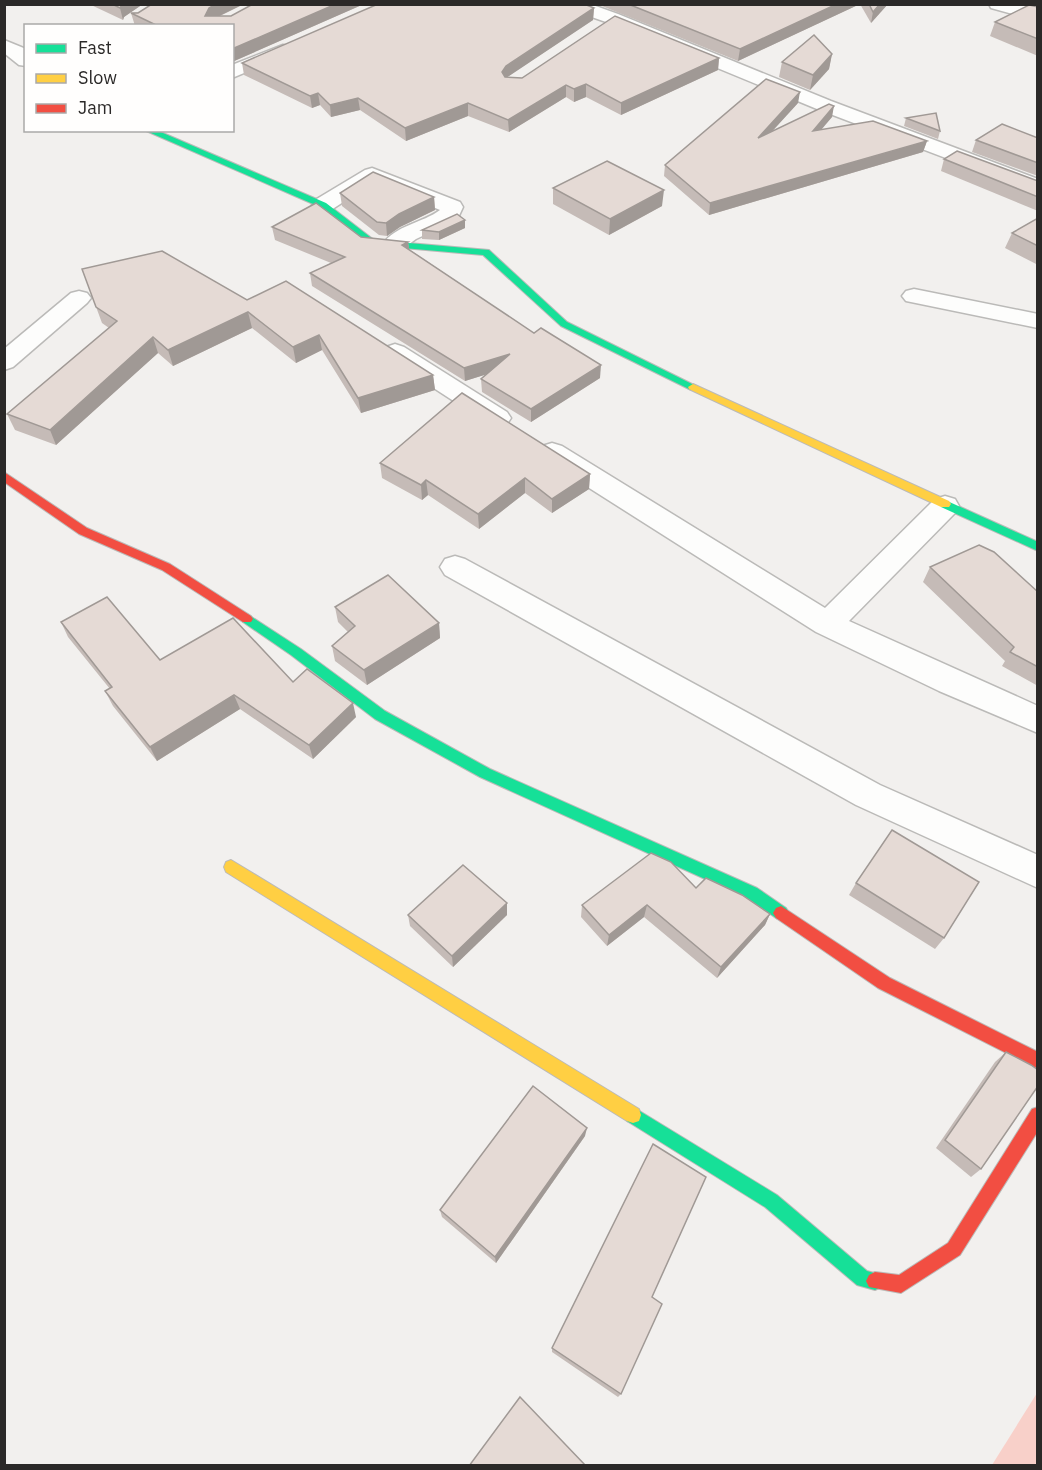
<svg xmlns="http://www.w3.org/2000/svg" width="1042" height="1470" viewBox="0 0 1042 1470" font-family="'IBM Plex Sans',sans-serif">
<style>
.green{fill:#f8d0c9}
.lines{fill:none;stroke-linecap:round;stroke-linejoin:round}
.street-casing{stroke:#bbbab8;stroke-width:3}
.fast-casing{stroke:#bbbab8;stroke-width:2}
.slow-casing{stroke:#bbbab8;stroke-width:2}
.jam-casing{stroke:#bbbab8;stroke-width:2}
.street{fill:#fdfdfc;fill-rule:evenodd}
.fast{fill:#16e098;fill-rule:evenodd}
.slow{fill:#ffcf43;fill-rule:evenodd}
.jam{fill:#f24e42;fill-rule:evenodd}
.wall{fill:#c5bbb7}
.shaded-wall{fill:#a09995}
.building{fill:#e5dad5;stroke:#a09995;stroke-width:1.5}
</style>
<rect width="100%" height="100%" fill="#f2f0ee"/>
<polygon class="green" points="1037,1393 1037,1465 992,1465"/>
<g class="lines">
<defs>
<g id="street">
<polygon points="564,4 590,4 618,14 831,101 1038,179 1038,193 817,109 606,22 566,8"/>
<polygon points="989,4 1018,4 1038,10 1038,21 991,8"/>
<polygon points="4,40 26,49 26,66 19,65 4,53"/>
<polygon points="283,45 289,46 292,50 289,54 232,78 232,65"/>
<path d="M372,168L460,202L463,207L457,220L416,239L401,250L393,252L385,250L382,245C395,225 423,223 440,210L374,182L331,210L323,211L315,210L312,205L315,200L365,170Z"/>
<polygon points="914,289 1038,314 1038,328 906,301 902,296 906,291"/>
<polygon points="79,291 87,293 91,298 87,303 13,367 4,370 4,349 71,293"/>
<polygon points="395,344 404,347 507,412 511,418 507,424 498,427 489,424 386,357 383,352 386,347"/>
<polygon points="552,443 562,446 825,608 935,499 945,496 955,499 959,506 955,513 849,621 1038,706 1038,733 939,691 816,632 542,458 539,452 542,446"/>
<polygon points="455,556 465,559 880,785 1038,855 1038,888 856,805 445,575 440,567 445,559"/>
</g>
<g id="fast">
<polygon points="144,130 156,130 326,203 374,240 489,250 567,322 698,387 693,390 689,389 561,326 483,255 369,245 320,207"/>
<polygon points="945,500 1038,542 1038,551 941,507 941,501"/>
<polygon points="247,614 301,649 385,711 490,769 757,888 786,908 789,913 786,918 781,920 776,918 747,898 480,777 375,719 291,655 243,622 241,619 243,616"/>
<polygon points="633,1107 777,1195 867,1271 881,1275 884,1281 881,1287 875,1290 857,1285 765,1207 627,1121 625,1115 627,1109"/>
</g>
<g id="slow">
<polygon points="693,384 949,501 951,504 949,507 941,507 689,389 688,387"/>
<polygon points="231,860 639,1109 641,1115 639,1121 633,1123 627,1121 226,872 224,867 226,862"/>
</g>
<g id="jam">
<polygon points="4,472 87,528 170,564 251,616 253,619 251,622 243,622 162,570 79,534 4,482"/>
<polygon points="781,906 890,978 1038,1052 1038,1069 878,988 776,918 773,913 776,908"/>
<polygon points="1038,1107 1038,1131 960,1255 901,1293 869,1287 866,1281 869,1275 875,1272 899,1275 948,1243 1032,1109"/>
</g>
</defs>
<use href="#street" class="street-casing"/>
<use href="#fast" class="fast-casing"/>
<use href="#slow" class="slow-casing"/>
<use href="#jam" class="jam-casing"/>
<use href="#street" class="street"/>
<use href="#fast" class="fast"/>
<use href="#slow" class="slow"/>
<use href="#jam" class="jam"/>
</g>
<g class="wall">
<polygon points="89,4 143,4 124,17 123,20"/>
<polygon points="244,4 220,16 231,16 364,4 232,62 232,26 135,26 131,13"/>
<polygon points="597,4 860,4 738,61"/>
<polygon points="860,4 888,4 871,23"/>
<polygon points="1038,7 1038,56 990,36 995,22"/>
<polygon points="594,8 593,20 507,77 522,78 719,58 718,70 621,115 586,97 574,102 566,97 509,132 468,116 406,141 360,110 331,117 320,105 312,108 244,75 242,63"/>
<polygon points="832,54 829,69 810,90 779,77 782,62"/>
<polygon points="798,103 772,131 832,117 821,129 927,141 923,152 709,215 664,176 665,165"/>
<polygon points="906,118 940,131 938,139 904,126"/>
<polygon points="1038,138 1038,176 972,152 976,140"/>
<polygon points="944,159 1038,181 1038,211 941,171"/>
<polygon points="553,188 662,206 609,235 553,204"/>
<polygon points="340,193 434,197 435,210 400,227 387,236 379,235 342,206"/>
<polygon points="1038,218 1038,265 1005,248 1012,233"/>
<polygon points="465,220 465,228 439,240 422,239 422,230"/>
<polygon points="272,227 408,242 409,249 600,378 531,422 482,392 481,379 487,374 465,381 312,286 310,273 331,263 275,240"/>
<polygon points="82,269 247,300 433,375 435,390 361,413 322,350 296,363 252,328 173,366 158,353 56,445 15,430 7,414 109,328 102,323"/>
<polygon points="380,463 590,474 589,489 552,513 525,493 479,529 428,495 422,500 382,478"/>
<polygon points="930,567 1038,592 1038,686 1002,666 1005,661 923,582"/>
<polygon points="335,607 439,623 440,638 367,685 335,661 332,646 348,632 338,622"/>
<polygon points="61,622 160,660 293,682 356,717 313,759 240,709 157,761 113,706 105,691 110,689 68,637"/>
<polygon points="856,883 944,938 935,949 849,895"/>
<polygon points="696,888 770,914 765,925 717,978 644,917 607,946 581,917 582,905"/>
<polygon points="507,903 507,915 453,967 410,926 408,915"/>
<polygon points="1006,1052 981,1169 971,1177 936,1148 995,1062"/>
<polygon points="585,1136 496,1263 442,1217 440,1210"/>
<polygon points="652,1297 621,1394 618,1397 552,1352 552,1348"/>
</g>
<g class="shaded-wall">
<polygon points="122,4 143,4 124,17 123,20 120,8"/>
<polygon points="216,4 244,4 211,20 205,16 209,8"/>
<polygon points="336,4 364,4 232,62 232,49"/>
<polygon points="837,4 860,4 738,61 740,49"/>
<polygon points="880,4 888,4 871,23 873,12"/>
<polygon points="594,8 593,20 506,78 502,72 506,66"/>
<polygon points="832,54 829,69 810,90 813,75"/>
<polygon points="719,58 718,70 621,115 621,103"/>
<polygon points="586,84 586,97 574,102 574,89"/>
<polygon points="566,85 566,97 509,132 508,120"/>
<polygon points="800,92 798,103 756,149 758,138"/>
<polygon points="318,93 320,105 312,108 310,96"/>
<polygon points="358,98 360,110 331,117 330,105"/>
<polygon points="468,103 468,116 406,141 405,128"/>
<polygon points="834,106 832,117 811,142 813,131"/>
<polygon points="927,141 923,152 709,215 710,203"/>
<polygon points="664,190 662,206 609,235 610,219"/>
<polygon points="434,197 435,210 400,227 387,236 386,223 399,214"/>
<polygon points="465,220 465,228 439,240 439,232"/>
<polygon points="408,242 410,254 402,245"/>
<polygon points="248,312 252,328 173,366 168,350"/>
<polygon points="319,335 322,350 296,363 293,347"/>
<polygon points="153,337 158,353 56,445 50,430"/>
<polygon points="510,354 510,367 465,381 464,368"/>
<polygon points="601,365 600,378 531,422 531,409"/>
<polygon points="433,375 435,390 361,413 358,398"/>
<polygon points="590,474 589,489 552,513 552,499"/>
<polygon points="525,478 525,493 479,529 478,514"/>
<polygon points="426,480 428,495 422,500 421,485"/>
<polygon points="439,623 440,638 367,685 364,670"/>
<polygon points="234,695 240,709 157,761 150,747"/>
<polygon points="353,703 356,717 313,759 309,745"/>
<polygon points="507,903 507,915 453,967 452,956"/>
<polygon points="647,905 644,917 607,946 609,935"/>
<polygon points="770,914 765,925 717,978 721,967"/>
<polygon points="587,1128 585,1136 496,1263 495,1257"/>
</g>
<g class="building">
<polygon points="112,4 122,4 120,8"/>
<polygon points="152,4 216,4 209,8 205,16 231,16 253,4 336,4 232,49 232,26 158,26 131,13 138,13"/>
<polygon points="378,4 584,4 594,8 506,66 502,72 505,77 522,78 615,16 719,58 621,103 586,84 574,89 566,85 508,120 468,103 405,128 358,98 330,105 318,93 310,96 242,63"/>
<polygon points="628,4 837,4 740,49"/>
<polygon points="869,4 880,4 873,12"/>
<polygon points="1029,5 1038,7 1038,39 995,22"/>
<polygon points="814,35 832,54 813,75 782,62"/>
<polygon points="766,79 800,92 758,138 829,104 834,106 813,131 873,121 927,141 710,203 665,165"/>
<polygon points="936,113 940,131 906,118"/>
<polygon points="1002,124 1038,138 1038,163 976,140"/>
<polygon points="957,151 1038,181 1038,197 944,159"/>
<polygon points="607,161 664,190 610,219 553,188"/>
<polygon points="373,172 434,197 399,214 386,223 377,222 340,193"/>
<polygon points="316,203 361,237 408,242 402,245 534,333 541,328 601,365 531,409 481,379 510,354 464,368 310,273 345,257 272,227"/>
<polygon points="457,214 465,220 439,232 422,230"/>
<polygon points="1038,218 1038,246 1012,233"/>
<polygon points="162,251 247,300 286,281 433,375 358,398 319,335 293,347 248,312 168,350 153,337 50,430 7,414 117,321 96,307 82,269"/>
<polygon points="462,393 590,474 552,499 525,478 478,514 426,480 421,485 380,463"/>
<polygon points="979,545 994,552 1038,592 1038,667 1010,652 1014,647 930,567"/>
<polygon points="388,575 439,623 364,670 332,646 355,626 335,607"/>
<polygon points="107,597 160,660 233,618 293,682 307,669 353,703 309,745 234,695 150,747 105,691 112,687 61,622"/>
<polygon points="892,830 979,882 944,938 856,883"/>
<polygon points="651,853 671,862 696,888 706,878 742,895 770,914 721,967 647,905 609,935 582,905"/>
<polygon points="463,865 507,903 452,956 408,915"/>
<polygon points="1006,1052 1031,1065 1038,1070 1038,1086 981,1169 945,1140"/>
<polygon points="533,1086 587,1128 495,1257 440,1210"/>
<polygon points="653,1144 706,1177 652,1297 662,1304 621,1394 552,1348"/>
<polygon points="520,1397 586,1466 469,1466"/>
</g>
<rect width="1042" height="1470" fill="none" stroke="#2b2928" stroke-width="12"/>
<rect x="24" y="24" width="210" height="108" fill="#fffefd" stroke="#aaa9a8" stroke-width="1.5"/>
<rect x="36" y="44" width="30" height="9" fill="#16e098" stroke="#aaa9a8" stroke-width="1.5"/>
<text x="78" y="54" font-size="18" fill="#2b2928">Fast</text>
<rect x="36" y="74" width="30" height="9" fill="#ffcf43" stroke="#aaa9a8" stroke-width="1.5"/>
<text x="78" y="84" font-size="18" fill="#2b2928">Slow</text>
<rect x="36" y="104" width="30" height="9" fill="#f24e42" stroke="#aaa9a8" stroke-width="1.5"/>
<text x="78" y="114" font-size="18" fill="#2b2928">Jam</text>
</svg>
